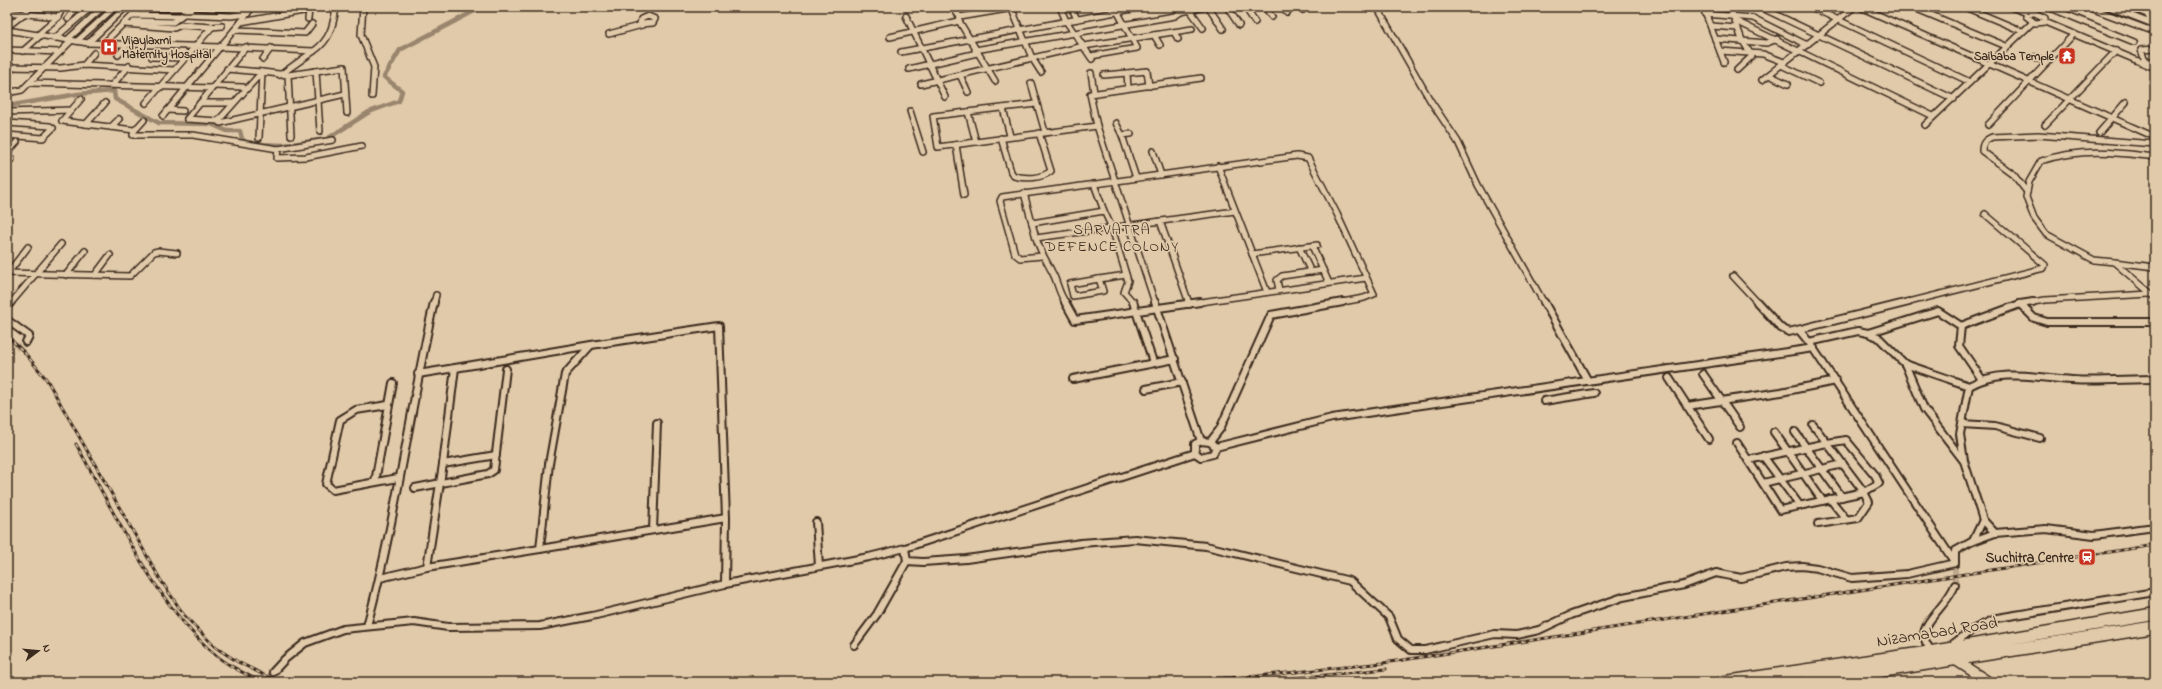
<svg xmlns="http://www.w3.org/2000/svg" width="2162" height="689" viewBox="0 0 2162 689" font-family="'Indie Flower',sans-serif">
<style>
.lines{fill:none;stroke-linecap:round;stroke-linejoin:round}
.canal{stroke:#99856d;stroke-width:4.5}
.street-tunnel{stroke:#c0aa8e;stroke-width:6;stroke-dasharray:6 3.5;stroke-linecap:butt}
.street-far1-casing{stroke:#3b2a1e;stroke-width:8}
.street-casing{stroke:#3b2a1e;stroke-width:10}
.secondary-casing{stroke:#3b2a1e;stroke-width:12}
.highway-casing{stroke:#3b2a1e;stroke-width:3}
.street-far1{stroke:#e1caaa;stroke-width:5}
.street{stroke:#e1caaa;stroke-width:6}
.secondary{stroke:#e1caaa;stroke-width:9}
.highway{fill:#e1caaa;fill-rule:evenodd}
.rail-casing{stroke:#3b2a1e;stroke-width:3}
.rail{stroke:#e1caaa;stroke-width:1.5;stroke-dasharray:4;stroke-linecap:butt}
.labels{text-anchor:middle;stroke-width:3.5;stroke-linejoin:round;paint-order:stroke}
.far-poi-label{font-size:12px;font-weight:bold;fill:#3b2a1e;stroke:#e1caaa;text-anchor:start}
.poi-label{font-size:14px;font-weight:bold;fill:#3b2a1e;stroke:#e1caaa;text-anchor:end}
.neighbourhood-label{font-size:15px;letter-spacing:1px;fill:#3b2a1e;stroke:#e1caaa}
.near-street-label{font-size:17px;fill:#3b2a1e;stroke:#e1caaa}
</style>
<rect width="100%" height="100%" fill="#e1caaa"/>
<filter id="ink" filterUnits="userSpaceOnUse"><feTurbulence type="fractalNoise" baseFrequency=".025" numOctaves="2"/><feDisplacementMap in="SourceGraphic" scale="8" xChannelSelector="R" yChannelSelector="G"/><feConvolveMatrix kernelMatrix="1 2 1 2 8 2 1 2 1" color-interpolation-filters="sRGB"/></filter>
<g filter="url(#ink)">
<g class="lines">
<g class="canal">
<polyline points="7,106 78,94 114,91 115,99 159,123 211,124 227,131 240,131 242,139 249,144"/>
<polyline points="259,144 284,145 327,139 369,112 399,101 402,91 384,77 400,50 482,7"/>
</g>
<g class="street-tunnel">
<polyline points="7,353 26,342"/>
<polyline points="1955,568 1955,585"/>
<polyline points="266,682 273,672"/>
</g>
<defs>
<g id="street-far1">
<polyline points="47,7 49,17"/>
<polyline points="198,7 250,10 241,22"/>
<polyline points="363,7 361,35 374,67 372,96"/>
<polyline points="1011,7 1032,58 1041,72"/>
<polyline points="1060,7 1066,21 1092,59"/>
<polyline points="1071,7 1077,19"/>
<polyline points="1208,7 1223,29"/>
<polyline points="1227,7 1239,25"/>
<polyline points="1245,7 1255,22"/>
<polyline points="1265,7 1272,17"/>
<polyline points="1283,7 1287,13"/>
<polyline points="1301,7 1303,10"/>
<polyline points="1377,7 1430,100 1458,142 1478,185 1544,303"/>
<polyline points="1703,7 1724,62"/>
<polyline points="1730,7 1742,40 1752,56 1737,70"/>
<polyline points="1760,7 1954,99"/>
<polyline points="1811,7 1970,82"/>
<polyline points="1860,7 2155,137"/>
<polyline points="1912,7 2006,46"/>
<polyline points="1965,7 2022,31"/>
<polyline points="2011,7 2027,13"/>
<polyline points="2048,7 2134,42"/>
<polyline points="2088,7 2155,32"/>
<polyline points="2109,7 2153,24"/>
<polyline points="2129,7 2147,14 2154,26"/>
<polyline points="140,8 192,8"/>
<polyline points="953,8 960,17 959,21 995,81"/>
<polyline points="1190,10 1203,28"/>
<polyline points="2149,10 2155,11"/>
<polyline points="7,12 58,17"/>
<polygon points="2027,13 2035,13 2045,18 2045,22 2035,23 2026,16"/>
<polyline points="185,14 231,16 247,14"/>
<polyline points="1705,14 1753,18 1807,45"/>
<polyline points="133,15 181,16"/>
<polygon points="648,16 655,19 653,23 640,24 641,19"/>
<polyline points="906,16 945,97"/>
<polyline points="960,17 1019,7"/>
<polyline points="68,19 77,7"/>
<polyline points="308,19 309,10"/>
<polyline points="134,21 173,22 193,7"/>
<polyline points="1736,21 1933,116"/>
<polyline points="2045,22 2155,68"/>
<polyline points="124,24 174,28 181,25 212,27"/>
<polyline points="1711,26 1738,28"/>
<polyline points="7,27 25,13 29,7"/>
<polyline points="7,30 88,43 220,47 241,22 309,10 315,7"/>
<polyline points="235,30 305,33 312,24"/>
<polyline points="1174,32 1178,39"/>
<polyline points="39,34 58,17 63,7"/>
<polyline points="609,34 642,25"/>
<polyline points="1154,35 1160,45"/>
<polyline points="890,37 959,21"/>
<polyline points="55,38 91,7"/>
<polyline points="68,39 103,7"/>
<polyline points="1715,39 1767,43 1777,39"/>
<polyline points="72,40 29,83 212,88"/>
<polyline points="77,41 115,7"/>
<polyline points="88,43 126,7"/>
<polyline points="103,44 140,7"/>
<polyline points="7,50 60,52"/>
<polyline points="975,50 1175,16 1181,12 1205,7"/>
<polyline points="23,51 41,35"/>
<path d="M314,51C330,40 333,26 336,8L330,7"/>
<polyline points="1720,51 1763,54 1784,62"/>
<polyline points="901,52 1143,7"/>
<polyline points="118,55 128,44"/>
<polyline points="1091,56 1137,48 1115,7"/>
<polyline points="152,57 185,58"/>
<polyline points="2035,57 2047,62"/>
<polyline points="263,59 271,48"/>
<polyline points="2143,61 2155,61"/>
<polyline points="2145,61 2141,50 2155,49"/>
<polyline points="84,65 94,53"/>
<polyline points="1781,65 1819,83"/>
<polyline points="7,67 61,68 84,65 174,70"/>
<polyline points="227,69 262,72 218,121 220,123 345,94"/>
<polyline points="909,69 977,53"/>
<polyline points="316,71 320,131"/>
<polyline points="1091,73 1094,92"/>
<polyline points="7,74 13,68"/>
<polyline points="288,75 344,67 347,113"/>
<polyline points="960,75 968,92"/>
<polyline points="1104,75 1127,73"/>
<polyline points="1769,75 1788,84"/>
<polyline points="1762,80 1854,7"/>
<polyline points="1031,83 1045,132"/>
<polyline points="113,84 129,66"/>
<polyline points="921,84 1084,46 1192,29"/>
<polyline points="214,86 243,87"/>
<polyline points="1128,88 1127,73 1147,71 1149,86"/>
<polyline points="7,93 22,90 29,83"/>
<polyline points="81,99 62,121 134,130 133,135 193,135 278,149"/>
<polyline points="146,103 212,27 222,26"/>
<polyline points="200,103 233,103"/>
<polyline points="1036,104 933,116 938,147 1097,126"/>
<polyline points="1003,108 1010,136"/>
<polyline points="168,110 183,111"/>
<polyline points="910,111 923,152"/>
<polyline points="7,112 71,110"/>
<polyline points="968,112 976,142"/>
<polyline points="163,116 220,47 314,51 280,75"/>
<polyline points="187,119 246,47"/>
<polyline points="187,119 218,121"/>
<polyline points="7,123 50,126 53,128 43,138 7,135"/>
<polyline points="1116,123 1122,135"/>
<polyline points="86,124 105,103"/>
<polyline points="1925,125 2033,22"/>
<polyline points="1988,125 2074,34"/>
<polyline points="2045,125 2116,51"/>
<polyline points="111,127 119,119"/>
<polyline points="135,130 144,120"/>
<polyline points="2099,133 2126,102"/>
<polyline points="1131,134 1122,135 1136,178"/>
<polyline points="259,138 262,72 288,75 291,135"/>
<path d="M1001,138L1011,172L1014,176C1026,179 1041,179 1051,171L1039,133"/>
<polyline points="333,140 278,149 277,158 306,157 362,146"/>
<polyline points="956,145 964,195"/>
<polyline points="1153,151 1161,175"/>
<polyline points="7,153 17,142"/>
<path d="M2155,157C2116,152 2079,148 2041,161L2029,182L2026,197L2034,218L2046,234L2094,260L2114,262L2155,297"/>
<polyline points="7,159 12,159"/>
<polyline points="1218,166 1267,292"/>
<polyline points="1094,184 1104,211"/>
<path d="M2027,192L2013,174L1982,151C1982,143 1985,140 1992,137L2038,135L2155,144"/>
<polyline points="1024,193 1036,238 1235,211"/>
<polyline points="1160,221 1189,303"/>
<polyline points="1032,223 1104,211 1112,228 1128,281 1124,292 1134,303"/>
<path d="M1036,238C1040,251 1046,260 1052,272C1058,282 1058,293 1066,303"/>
<polyline points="1312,246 1329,283"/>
<polyline points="1299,247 1311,272"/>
<polyline points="1252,254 1317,245"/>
<polyline points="1042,256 1020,258 1015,254 1000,201 1002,197 1297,156 1308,158 1337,214 1374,294 1364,298 1337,303"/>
<polyline points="2114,262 2155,267"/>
<polyline points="7,273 130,276 154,252 158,251 177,253"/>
<polyline points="8,273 28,247"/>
<polyline points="66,275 85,251"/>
<polyline points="95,275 110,255"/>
<polyline points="1733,276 1758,303"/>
<polygon points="1099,279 1103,291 1073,296 1070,284"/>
<polyline points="1099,279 1126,275"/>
<polyline points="1279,290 1277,280 1282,276 1323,270"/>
<polyline points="11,303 61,244"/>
<polyline points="434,303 436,295"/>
<polyline points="1155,303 1097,126 1090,94 1201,78"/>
<polyline points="1194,303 1366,278"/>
<polyline points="1905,303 2044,268 2045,265 1985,214"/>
<polyline points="2027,303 2045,300 2150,294"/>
</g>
<g id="street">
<polyline points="1065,302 1075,320 1200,302"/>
<polyline points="1133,302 1153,362"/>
<polyline points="1155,302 1201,441"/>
<polyline points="1188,302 1189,304"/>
<polyline points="1544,302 1588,381"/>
<polyline points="1757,302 1781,328 1789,332 1909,302"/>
<polyline points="2020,304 2034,318 2047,322 2155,322"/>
<polyline points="7,307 11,302"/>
<polyline points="7,320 29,336 26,342"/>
<polyline points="1799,330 1809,342"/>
<polyline points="1868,333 1938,311 1961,326"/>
<polyline points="1905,364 1924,409 1963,460"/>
<polyline points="418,374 455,368 443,464"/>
<polyline points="1703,374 1740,427"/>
<polyline points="1669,378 1709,439"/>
<polyline points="1981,378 1959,346 1961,326 2020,304 2033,302"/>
<polyline points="1073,379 1175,359"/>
<path d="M1969,386C2002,368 2036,378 2072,380C2099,382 2127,379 2155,379"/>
<polyline points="1146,389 1182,382"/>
<polyline points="1544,401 1594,393"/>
<polyline points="388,405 356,410 340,420 326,484 333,490 398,478"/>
<polyline points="1687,406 1781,392 1836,381"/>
<polyline points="1962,424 1995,426 2040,438"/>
<polyline points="1813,425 1827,443"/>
<polyline points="1774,432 1822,500"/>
<polyline points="1795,432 1842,497"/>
<polygon points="1201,441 1210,442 1216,447 1213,454 1201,457 1195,453 1195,444"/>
<polyline points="1210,442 1220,429 1271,315 1343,302"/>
<polyline points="1737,443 1748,460"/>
<polyline points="1827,443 1864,492"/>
<polyline points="1827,443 1748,460 1780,510 1864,492"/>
<polyline points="1827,443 1846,440 1875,475 1879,483 1864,492"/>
<polyline points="1216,447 1332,418 1814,348"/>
<polyline points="1763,456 1800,506"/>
<polyline points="375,482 393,383"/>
<polyline points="1763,483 1843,464"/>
<polyline points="415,488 488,474 494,470 506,369"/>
<polyline points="1830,499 1846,519"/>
<polyline points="816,522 819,566"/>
<polyline points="1818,524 1858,518 1869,502 1864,492"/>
<polyline points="653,530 657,423"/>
<polyline points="1973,541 1983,520 1995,533"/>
<polyline points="905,548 1195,453"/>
<polyline points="540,549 726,518 719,326 591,345"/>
<polyline points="1955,563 1809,342 1858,331 1868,333 1878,337 1905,364 1969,386 1960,434 1964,461 1983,520"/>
<polyline points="427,567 540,549 549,464 565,374 591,345 455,368"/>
<polyline points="380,578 427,567 443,464 496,455"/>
<polyline points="725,584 869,557 905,548 907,561 923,562 966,559 1081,543 1135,539 1206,546 1350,581 1389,617 1398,639 1411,650 1425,650 1495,634 1517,635 1539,630 1571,615 1623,597 1684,585 1716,573 1741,578 1786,567 1802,566 1817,568 1852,578 1907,574 1955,563 1955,551 1973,541 1995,533 2046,529 2094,535 2155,527"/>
<path d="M367,626C396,520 410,409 434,302"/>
<polyline points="854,645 877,614 907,561"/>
<polyline points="1949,647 1972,630 1997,618 2155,592"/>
<path d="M1931,652C1929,647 1924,641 1924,635C1924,620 1949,603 1955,585"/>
<polyline points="273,672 285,659 305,643 343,629 414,622 448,627 540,626 592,616 725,584 726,518"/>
</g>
<polyline id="secondary" points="1955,660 1989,682"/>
<polygon id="highway" points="2155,608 2155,620 2011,644 2155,621 2155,633 1850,682 1800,682 1804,677 1769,682 1718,682 1720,677 1725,676 1931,646"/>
</defs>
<use href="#street-far1" class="street-far1-casing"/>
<use href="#street" class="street-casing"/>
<use href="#secondary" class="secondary-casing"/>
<use href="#highway" class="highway-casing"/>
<use href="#street-far1" class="street-far1"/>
<use href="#street" class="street"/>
<use href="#secondary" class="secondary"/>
<use href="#highway" class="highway"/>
<defs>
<g id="rail">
<polyline points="7,336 24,352 47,380 160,579 184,615 215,647 238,662 278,682"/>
<path d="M76,444C115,513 156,606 217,656C230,667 246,674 261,682"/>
<polyline points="1156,682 1258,676 1383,663 2155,545"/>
<polyline points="1256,682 1386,669"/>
</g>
</defs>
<use href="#rail" class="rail-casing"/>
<use href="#rail" class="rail"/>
</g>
</g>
<defs>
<symbol id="hospital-square" viewBox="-11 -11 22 22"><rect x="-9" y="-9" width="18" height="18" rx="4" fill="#c8321e" stroke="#e1caaa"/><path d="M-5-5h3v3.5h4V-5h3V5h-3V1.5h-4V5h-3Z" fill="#fff"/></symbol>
<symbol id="temple-square" viewBox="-11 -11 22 22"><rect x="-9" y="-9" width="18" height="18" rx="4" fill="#c8321e" stroke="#e1caaa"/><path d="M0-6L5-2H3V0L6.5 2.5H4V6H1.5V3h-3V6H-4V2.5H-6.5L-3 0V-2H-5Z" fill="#fff"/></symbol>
<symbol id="station-square" viewBox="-11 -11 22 22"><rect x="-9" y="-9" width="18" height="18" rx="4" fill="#c8321e" stroke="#e1caaa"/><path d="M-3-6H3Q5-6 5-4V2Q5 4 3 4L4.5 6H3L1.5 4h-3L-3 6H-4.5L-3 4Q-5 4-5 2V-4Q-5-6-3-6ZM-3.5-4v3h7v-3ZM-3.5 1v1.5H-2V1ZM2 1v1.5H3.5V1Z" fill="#fff"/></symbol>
</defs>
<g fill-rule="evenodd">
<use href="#hospital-square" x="99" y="37" width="20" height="20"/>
<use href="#temple-square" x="2057" y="46" width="20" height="20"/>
<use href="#station-square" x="2077" y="547" width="20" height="20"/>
</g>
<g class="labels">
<g class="far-poi-label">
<text x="122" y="44">Vijaylaxmi<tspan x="122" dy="14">Maternity Hospital</tspan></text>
<text x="2054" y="60" text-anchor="end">Saibaba Temple</text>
</g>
<g class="poi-label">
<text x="2074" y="562">Suchitra Centre</text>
</g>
<g class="neighbourhood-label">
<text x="1112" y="234">SARVATRA<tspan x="1112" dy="17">DEFENCE COLONY</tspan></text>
</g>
<g class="near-street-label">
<text transform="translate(1937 631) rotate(-9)" y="6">Nizamabad Road</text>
</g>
</g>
<rect width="2162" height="689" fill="none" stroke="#e1caaa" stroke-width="24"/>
<rect x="12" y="12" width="2138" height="665" fill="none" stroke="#3b2a1e" stroke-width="1.5" filter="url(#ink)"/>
<g transform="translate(38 651) rotate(74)" stroke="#e1caaa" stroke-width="3" paint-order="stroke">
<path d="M0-3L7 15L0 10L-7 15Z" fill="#3b2a1e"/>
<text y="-6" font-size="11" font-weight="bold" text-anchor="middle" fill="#3b2a1e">N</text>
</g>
</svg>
